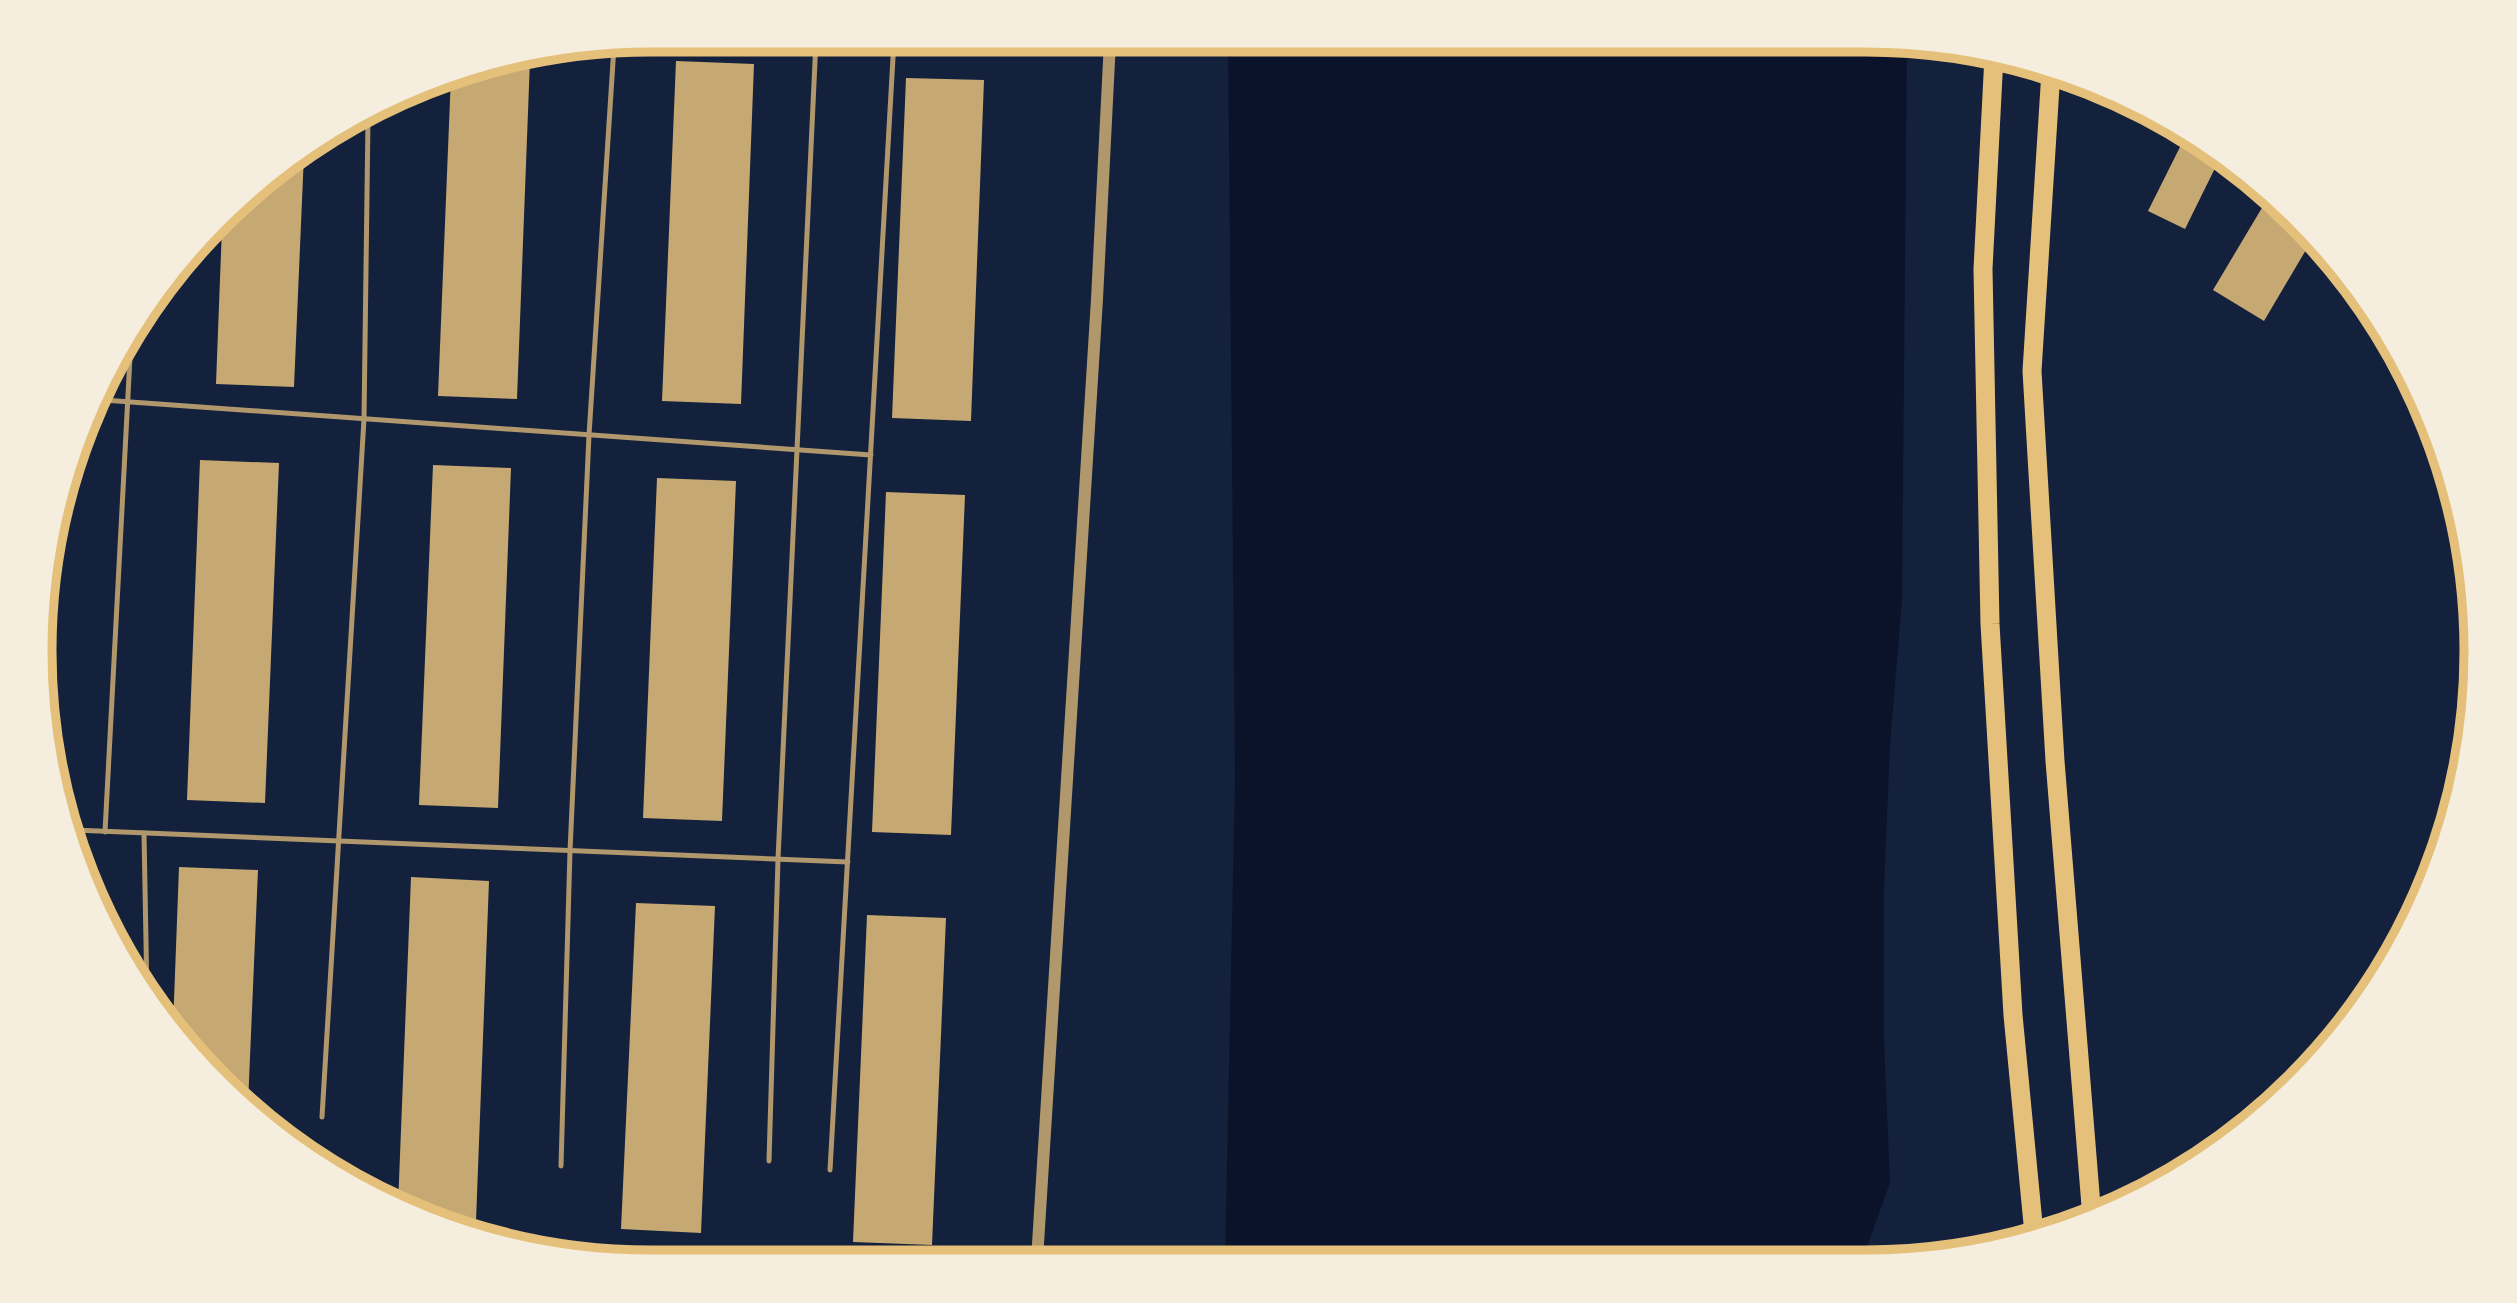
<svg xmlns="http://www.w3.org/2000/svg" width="2517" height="1303" viewBox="0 0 2517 1303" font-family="'IBM Plex Sans',sans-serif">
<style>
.water{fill:#0b132b}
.building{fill:#c6a872}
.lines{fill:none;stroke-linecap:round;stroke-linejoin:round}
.service{stroke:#b1986c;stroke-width:5}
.tertiary{stroke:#b1986c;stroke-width:12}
.trunk{stroke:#e5c07b;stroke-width:19}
.rim{fill:none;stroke:#e5c07b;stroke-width:9}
</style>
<rect width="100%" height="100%" fill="#14213d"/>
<polygon class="water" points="1228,41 1907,42 1902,600 1890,745 1884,891 1884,1037 1890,1183 1863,1258 1225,1260 1235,778"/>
<g class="building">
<polygon points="530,60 517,399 438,396 451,75"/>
<polygon points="676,61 754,64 741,404 662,401"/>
<polygon points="906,78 984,80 971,421 892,418"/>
<polygon points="2186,135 2221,156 2185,229 2148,211"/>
<polygon points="304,154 294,387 216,384 222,227 279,167"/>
<polygon points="2269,196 2313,238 2264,321 2213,290"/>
<polygon points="200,460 279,463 265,803 187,800"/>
<polygon points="433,465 511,468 498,808 419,805"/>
<polygon points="657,478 736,481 722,821 643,818"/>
<polygon points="886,492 965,495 951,835 872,832"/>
<polygon points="47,636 49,636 45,708 42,692"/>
<polygon points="179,867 258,870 248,1104 219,1083 173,1027"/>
<polygon points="411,877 489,881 476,1221 433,1219 398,1206"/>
<polygon points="636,903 715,906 701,1233 621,1229"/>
<polygon points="867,915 946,918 932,1245 853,1242"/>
</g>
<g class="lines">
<g class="service">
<polyline points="723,40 743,43 818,40"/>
<polyline points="103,400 871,455"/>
<polyline points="74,830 848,862"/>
<polyline points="105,832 131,338"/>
<polyline points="144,833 147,996"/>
<polyline points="322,1117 364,419 368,119"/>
<polyline points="769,1161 778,859 816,40"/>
<polyline points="561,1166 570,851 589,435 614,46"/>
<polyline points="830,1170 894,40"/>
</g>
<polyline class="tertiary" points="1037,1260 1097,299 1110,41"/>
<g class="trunk">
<polyline points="1994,56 1983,269 1990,624 2013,1015 2034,1234"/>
<polyline points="2051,71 2032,371 2055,761 2092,1218"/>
</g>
</g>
<path d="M0 0H2517V1303H0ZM651 52H1865A599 599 0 0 1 2464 651V651A599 599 0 0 1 1865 1250H651A599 599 0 0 1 52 651V651A599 599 0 0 1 651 52Z" fill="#f5edde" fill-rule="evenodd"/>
<path class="rim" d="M651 52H1865A599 599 0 0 1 2464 651V651A599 599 0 0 1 1865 1250H651A599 599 0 0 1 52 651V651A599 599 0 0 1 651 52Z"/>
</svg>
